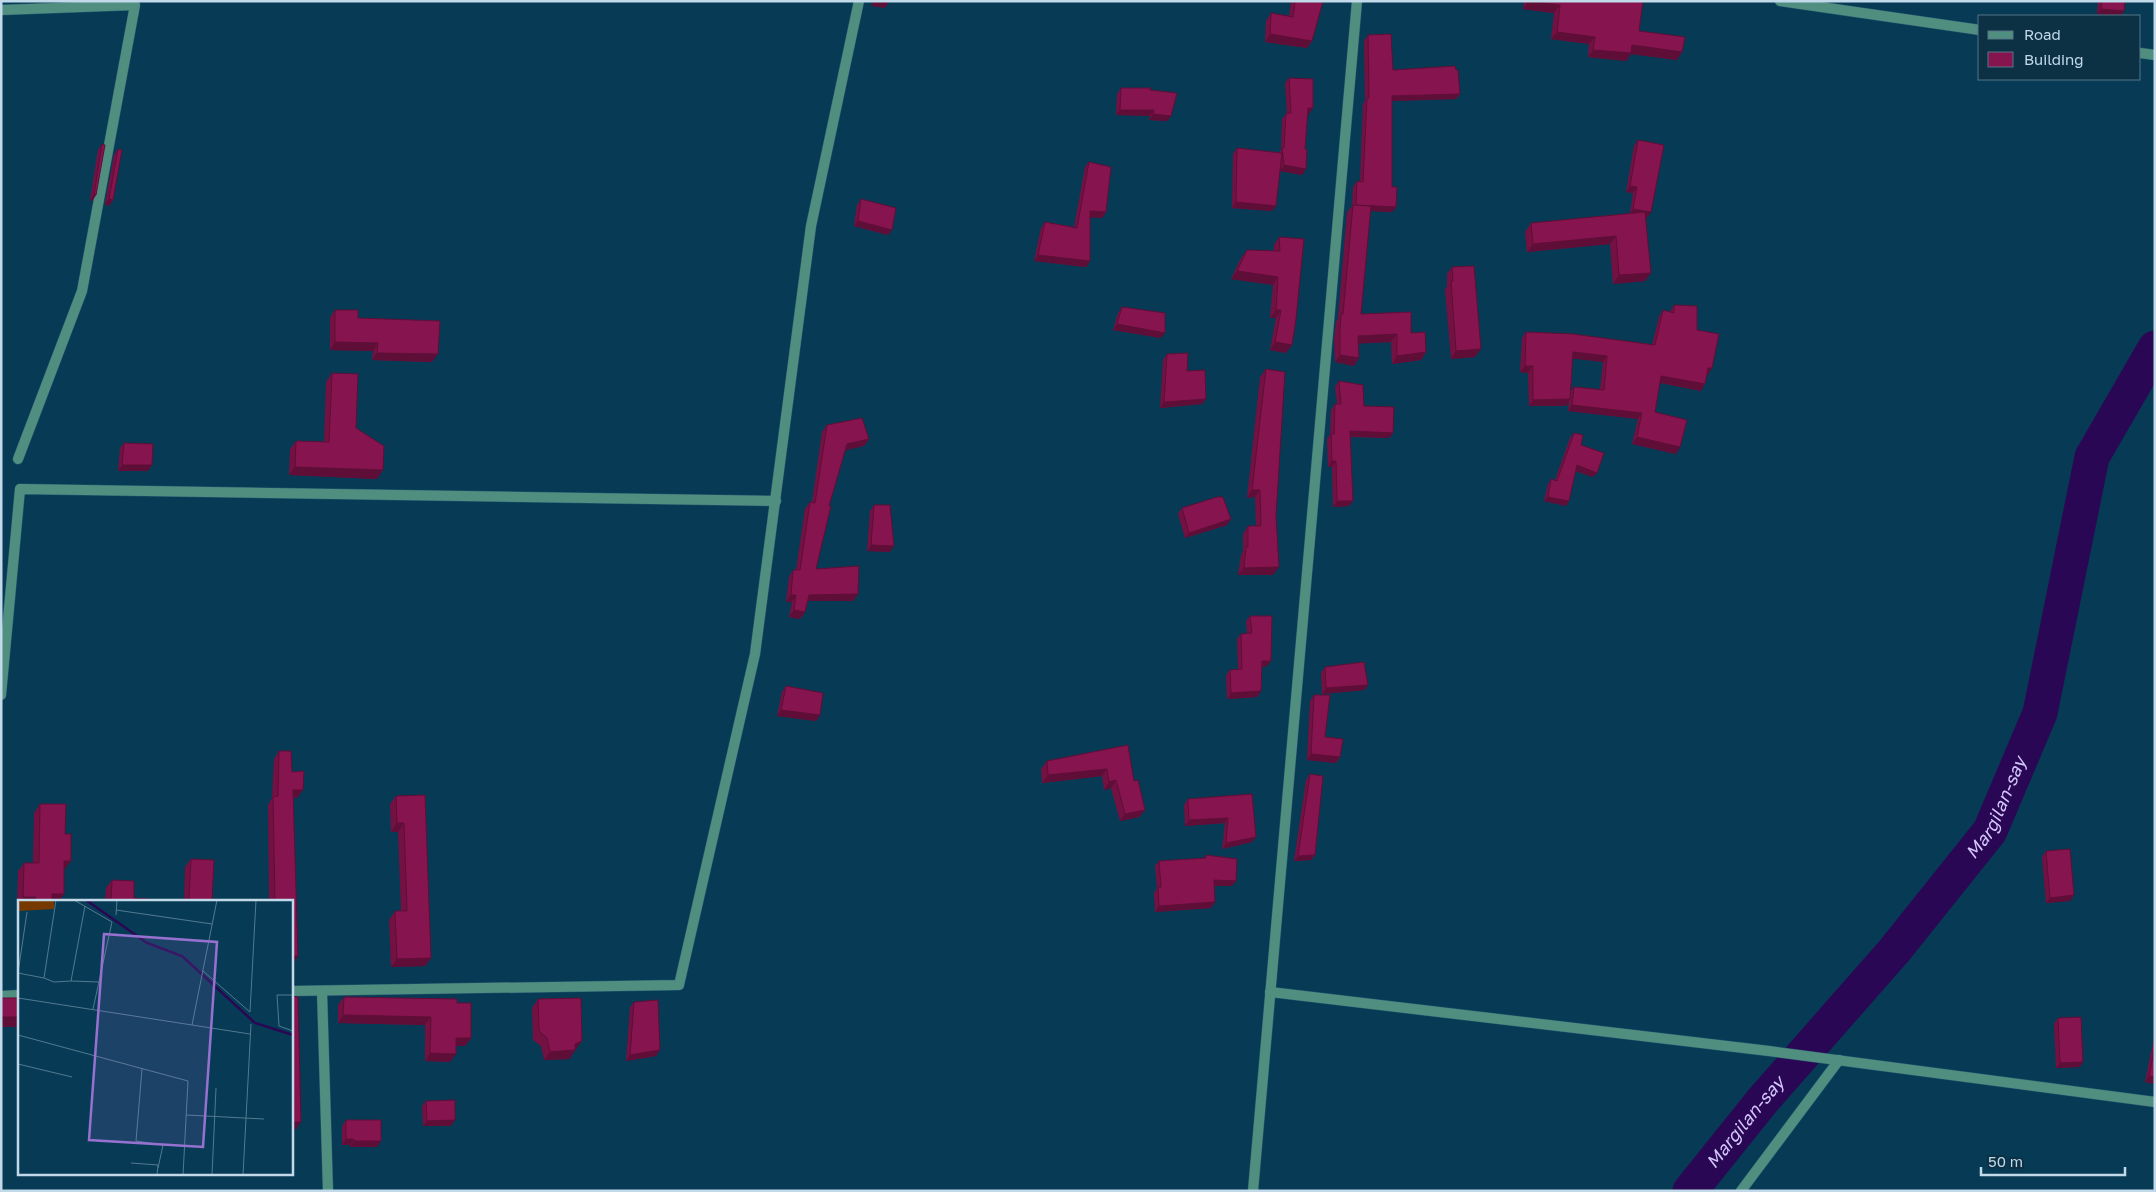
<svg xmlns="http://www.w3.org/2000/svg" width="2156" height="1192" viewBox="0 0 2156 1192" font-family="'Golos Text',sans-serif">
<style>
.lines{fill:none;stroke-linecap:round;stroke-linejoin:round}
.river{stroke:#2a0754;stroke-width:35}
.lane-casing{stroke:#285770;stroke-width:11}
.street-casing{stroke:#285770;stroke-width:11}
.lane{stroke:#508f80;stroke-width:10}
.street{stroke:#508f80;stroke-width:10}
.wall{fill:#731143;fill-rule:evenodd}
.shaded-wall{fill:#5e0e37}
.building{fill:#86144e;stroke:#5e0e37}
.labels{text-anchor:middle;stroke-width:4;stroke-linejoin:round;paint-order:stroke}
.water-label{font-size:18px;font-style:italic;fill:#d3c6fb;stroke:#0c3044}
.inset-river{fill:none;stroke:#2a0754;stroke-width:2.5}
.inset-road{fill:none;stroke:#517a90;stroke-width:1}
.view{fill:#9771d0;fill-opacity:0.15;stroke:#9771d0;stroke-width:2.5}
.inset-edge{fill:none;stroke:#c1d9e9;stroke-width:2.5}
</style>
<rect width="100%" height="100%" fill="#073b55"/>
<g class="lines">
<path class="river" id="s1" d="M1690,1191L1763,1100L1894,951L1990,831L2040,713L2092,457L2155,348"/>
<defs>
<polyline id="lane" points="1,10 135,5 82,291 18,459"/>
<g id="street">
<polyline points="1780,1 1980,30"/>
<polyline points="2140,53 2155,55"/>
<polyline points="1,695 20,489 776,501"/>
<polyline points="291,991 679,985 755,654 811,226 859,1"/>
<polyline points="322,991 328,1191"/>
<polyline points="1270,992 1769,1051 2155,1102"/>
<polyline points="1,996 19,995"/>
<polyline points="1253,1191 1357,1"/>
<polyline points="1741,1191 1839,1060"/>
</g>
</defs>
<use href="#lane" class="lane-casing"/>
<use href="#street" class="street-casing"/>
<use href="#lane" class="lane"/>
<use href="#street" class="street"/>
</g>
<g class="wall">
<polygon points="1291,1 1323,1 1312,41 1307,48 1265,42 1266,21 1271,13 1289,16"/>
<polygon points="1524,1 1643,1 1639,31 1677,60 1631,54 1626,61 1588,57 1589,44 1551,39 1554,13 1523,9"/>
<polygon points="2098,1 2125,1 2124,11 2120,16 2097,14"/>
<polygon points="1368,35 1393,70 1460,94 1456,99 1392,101 1392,187 1396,207 1392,212 1370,211 1361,314 1411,333 1426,352 1421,360 1392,364 1391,342 1359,343 1354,366 1335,362 1334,339 1336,322 1338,319 1347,212 1352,206 1353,187 1357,181 1360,181 1363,104 1365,101 1364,41"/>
<polygon points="1289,78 1309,114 1307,114 1305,149 1306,169 1302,175 1280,171 1272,211 1232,208 1233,154 1237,148 1279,153 1281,150 1282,119 1287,113 1285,83"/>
<polygon points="1121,88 1150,90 1171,116 1167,121 1149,120 1150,116 1116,115 1117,94"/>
<polygon points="1638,140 1647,218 1646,218 1645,281 1613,284 1610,244 1527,252 1525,232 1531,223 1630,214 1633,193 1626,192 1634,146"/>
<polygon points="102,144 96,195 92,201 90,200 98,150"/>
<polygon points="118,149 113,200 109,206 105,204 114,155"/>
<polygon points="1089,162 1106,212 1102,218 1090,217 1090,261 1086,267 1034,261 1041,228 1045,222 1074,227 1085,167"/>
<polygon points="861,199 888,235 854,226 857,205"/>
<polygon points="1279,237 1286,353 1270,350 1276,318 1270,318 1273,285 1231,279 1241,258 1247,250 1274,251 1274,245"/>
<polygon points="1452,267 1475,357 1451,359 1445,289 1447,286 1447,274"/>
<path d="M1674,305L1697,330L1708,375H1707L1701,391L1660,383L1655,412L1676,454L1632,444L1638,419L1568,411L1569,402L1566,406H1529L1528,373L1520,372L1522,338L1526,332L1652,345L1659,317L1663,310L1670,312ZM1572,358L1603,362L1600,389L1574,387L1571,391Z"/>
<polygon points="1122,307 1161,338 1113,330 1118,313"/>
<polygon points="335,310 432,362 372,360 373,351 330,350 330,317"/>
<polygon points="1167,354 1187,371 1206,399 1202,404 1160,408 1163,360"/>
<polygon points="1266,369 1276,516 1273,575 1238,575 1241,555 1243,551 1243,534 1248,526 1256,526 1255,497 1247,498 1260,377"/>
<polygon points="332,373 356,428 377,479 289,475 290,449 296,441 324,442 326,382"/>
<polygon points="1339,381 1393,433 1389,438 1350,437 1353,501 1349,506 1333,507 1332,467 1328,467 1327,439 1330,435 1331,410 1335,404 1337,404 1335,387"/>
<polygon points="827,425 869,439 864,446 845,450 829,506 816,569 858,594 853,601 808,601 805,612 800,619 789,617 792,602 786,602 789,577 793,570 796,570 805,509 810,502 812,502 822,432"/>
<polygon points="1574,433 1581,445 1593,477 1575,471 1569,501 1566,506 1544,501 1548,484 1551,479 1555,480 1570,438"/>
<polygon points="124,443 148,471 118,471 120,448"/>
<polygon points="874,505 890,552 867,551 870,511"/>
<polygon points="1182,508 1227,525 1185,538 1178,514"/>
<polygon points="1250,616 1267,666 1262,667 1261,691 1257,697 1227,699 1226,675 1230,670 1238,669 1237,639 1241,634 1247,633 1246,621"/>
<polygon points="1325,667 1368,685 1364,690 1322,694 1321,673"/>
<polygon points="786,686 820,715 816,721 777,716 782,692"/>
<polygon points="1314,695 1325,737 1340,757 1336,763 1307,760 1310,701"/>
<polygon points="1128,745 1134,781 1145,810 1139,817 1120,821 1111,788 1104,790 1102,776 1042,783 1041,769 1047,761"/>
<polygon points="279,751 292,772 297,798 293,798 298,956 293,964 291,964 291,901 269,901 268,805 272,798 274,759"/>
<polygon points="1310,774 1315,855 1311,860 1294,861 1306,780"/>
<polygon points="1252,794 1252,842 1222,849 1225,823 1185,826 1184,805 1188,799"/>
<polygon points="425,795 431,958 425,966 391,967 389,920 395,911 401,911 398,832 391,832 390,804 396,796"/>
<polygon points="40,804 65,869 64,869 64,894 59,901 19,901 19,905 17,905 18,871 24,863 33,863 34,813"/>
<polygon points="2046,851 2074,895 2070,901 2046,903 2042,857"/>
<polygon points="1206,855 1236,881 1232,886 1214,886 1215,902 1211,908 1155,912 1154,893 1157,888 1155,866 1159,861 1204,858"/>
<polygon points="191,859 212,901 184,901 185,867"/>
<polygon points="112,880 134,898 148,901 105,901 106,888"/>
<polygon points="344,997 457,1003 471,1038 465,1046 456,1046 450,1062 425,1061 425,1025 338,1023 338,1005"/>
<polygon points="538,999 576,1050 574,1051 569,1059 544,1060 541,1046 533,1040 532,1008"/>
<polygon points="634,1002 656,1056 626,1061 630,1007"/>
<polygon points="2058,1018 2080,1067 2056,1068 2054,1024"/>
<polygon points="2155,1033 2155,1084 2145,1082"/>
<polygon points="426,1101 451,1126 423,1126 422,1106"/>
<polygon points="346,1120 377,1147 350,1147 350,1145 342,1145 342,1126"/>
</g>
<g class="shaded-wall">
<polygon points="874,1 880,1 889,2 885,8 871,6"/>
<polygon points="1528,1 1560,5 1554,13 1523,9"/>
<polygon points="2101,9 2124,11 2120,16 2097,14"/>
<polygon points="1557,32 1595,37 1589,44 1551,39"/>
<polygon points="1270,34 1312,41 1307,48 1265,42"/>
<polygon points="1632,45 1682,52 1677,60 1631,54 1626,61 1588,57 1593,50"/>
<polygon points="1460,94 1456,99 1388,101 1392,96"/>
<polygon points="1308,108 1313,108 1309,114 1304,113"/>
<polygon points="1120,110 1154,110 1150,116 1116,115"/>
<polygon points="1153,114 1171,116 1167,121 1149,120"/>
<polygon points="1284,165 1306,169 1302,175 1280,171"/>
<polygon points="1630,186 1637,187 1633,193 1626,192"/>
<polygon points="94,195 96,195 92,201 90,200"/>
<polygon points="109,199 113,200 109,206 105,204"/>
<polygon points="1236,202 1276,206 1272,211 1232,208"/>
<polygon points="1356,205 1396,207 1392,212 1352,210"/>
<polygon points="1633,209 1651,212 1647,218 1629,215"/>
<polygon points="1090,211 1106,212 1102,218 1086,217"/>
<polygon points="858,221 892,230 888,235 854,226"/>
<polygon points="1616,236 1610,244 1527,252 1533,244"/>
<polygon points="1038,255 1090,261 1086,267 1034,261"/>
<polygon points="1237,271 1278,277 1273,285 1231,279"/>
<polygon points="1651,273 1645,281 1613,284 1619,275"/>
<polygon points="1276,310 1281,310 1276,318 1270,318"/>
<polygon points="1117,324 1165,333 1161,338 1113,330"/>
<polygon points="1397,334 1391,342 1353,344 1358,336"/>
<polygon points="335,342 378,343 373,351 330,350"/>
<polygon points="1275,342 1292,345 1286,353 1270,350"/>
<polygon points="1481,349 1475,357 1451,359 1456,351"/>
<polygon points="1426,352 1421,360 1392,364 1397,356"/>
<polygon points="1573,352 1607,356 1603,362 1568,358"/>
<polygon points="377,353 438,354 432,362 372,360"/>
<polygon points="1340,355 1359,358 1354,366 1335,362"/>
<polygon points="1525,366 1533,366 1528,373 1520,372"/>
<polygon points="1708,368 1712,368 1708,375 1704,374"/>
<polygon points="1661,376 1705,384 1701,391 1657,382"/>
<polygon points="1206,399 1202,404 1160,408 1164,402"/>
<polygon points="1570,399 1566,406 1529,406 1533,400"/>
<polygon points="1572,405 1642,413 1638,419 1568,411"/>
<polygon points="1350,431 1393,433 1389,438 1346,436"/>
<polygon points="1637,437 1680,447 1676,454 1632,444"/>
<polygon points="869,439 864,446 842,451 847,444"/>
<polygon points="1332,461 1336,461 1332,467 1328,467"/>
<polygon points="122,465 152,465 148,471 118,471"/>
<polygon points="1577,465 1597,473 1593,477 1573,470"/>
<polygon points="295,467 383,470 377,479 289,475"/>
<polygon points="1252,490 1260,490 1255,497 1247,498"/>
<polygon points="1548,497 1569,501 1566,506 1544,501"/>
<polygon points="1337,501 1353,501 1349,506 1333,507"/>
<polygon points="1231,519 1227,525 1185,538 1189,533"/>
<polygon points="871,545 894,546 890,552 867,551"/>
<polygon points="1279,567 1273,575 1238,575 1244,568"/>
<polygon points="858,594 853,601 804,601 809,595"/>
<polygon points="791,595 796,595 792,602 786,602"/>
<polygon points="794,610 805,612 800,619 789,617"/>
<polygon points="1262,661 1271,661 1267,666 1258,667"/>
<polygon points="1368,685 1364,690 1322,694 1326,688"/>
<polygon points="1261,691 1257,697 1227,699 1231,693"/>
<polygon points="781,710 820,715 816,721 777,716"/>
<polygon points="1311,754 1340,757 1336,763 1307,760"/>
<polygon points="1107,769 1102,776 1042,783 1048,775"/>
<polygon points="1116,780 1111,788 1104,790 1109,782"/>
<polygon points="293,790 303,790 297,798 287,798"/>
<polygon points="1145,810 1139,817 1120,821 1125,814"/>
<polygon points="1228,818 1225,823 1185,826 1189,820"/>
<polygon points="397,823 404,823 398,832 391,832"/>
<polygon points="1256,837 1252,842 1222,849 1226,843"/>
<polygon points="1315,855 1311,860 1294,861 1298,856"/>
<polygon points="64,861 71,861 65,869 58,869"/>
<polygon points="1214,880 1236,881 1232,886 1210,886"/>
<polygon points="52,894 64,894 59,901 48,901"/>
<polygon points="2074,895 2070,901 2046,903 2050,898"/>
<polygon points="23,897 36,897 33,901 21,901"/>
<polygon points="1215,902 1211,908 1155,912 1159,906"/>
<polygon points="291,956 298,956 293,964 291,964"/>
<polygon points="431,958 425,966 391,967 397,959"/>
<polygon points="343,1015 431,1017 425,1025 338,1023"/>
<rect x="1" y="1017" width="18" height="10"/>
<polygon points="456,1038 471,1038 465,1046 450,1046"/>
<polygon points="582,1041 569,1059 544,1060 550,1052"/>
<polygon points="660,1050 656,1056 626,1061 630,1055"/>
<polygon points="430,1053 456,1054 450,1062 425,1061"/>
<polygon points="2083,1062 2080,1067 2056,1068 2060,1063"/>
<polygon points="2149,1076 2155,1077 2155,1084 2145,1082"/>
<polygon points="455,1120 451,1126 423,1126 427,1121"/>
<polygon points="291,1122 301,1122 295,1130 291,1130"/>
<polygon points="346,1139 354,1139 350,1145 342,1145"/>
<polygon points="354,1141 381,1141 377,1147 350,1147"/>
</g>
<g class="building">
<polygon points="1295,1 1323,1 1312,41 1270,34 1271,13 1293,17"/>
<polygon points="1528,1 1643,1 1639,31 1685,37 1682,52 1632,45 1631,53 1593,50 1595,37 1557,32 1560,5"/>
<polygon points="2102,1 2125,1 2124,11 2101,9"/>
<polygon points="1391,34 1393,70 1455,66 1456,70 1458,70 1460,94 1392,96 1392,187 1397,187 1396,207 1356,205 1357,181 1363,182 1367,98 1369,98 1368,35"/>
<polygon points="1289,78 1313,79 1313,108 1308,108 1305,149 1307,150 1306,169 1284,165 1282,148 1284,148 1286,113 1291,113"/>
<polygon points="1121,88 1151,88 1150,90 1177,93 1171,116 1153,114 1154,110 1120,110"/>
<polygon points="1638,140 1664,145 1651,212 1633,209 1637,187 1630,186"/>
<polygon points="102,144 105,145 96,195 94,195"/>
<polygon points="1237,148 1282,153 1276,206 1236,202"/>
<polygon points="118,149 122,150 113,200 109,199"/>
<polygon points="1089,162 1111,167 1106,212 1090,211 1090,261 1038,255 1045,222 1077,228"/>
<polygon points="861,199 896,208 892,230 858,221"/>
<polygon points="1353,205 1371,206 1361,314 1411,312 1411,333 1425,332 1426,352 1397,356 1397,334 1358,336 1359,358 1340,355 1340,331 1341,314 1343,314"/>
<polygon points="1645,212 1651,273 1619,275 1616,236 1533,244 1531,223"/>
<polygon points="1279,237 1304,239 1296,319 1292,345 1275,342 1281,310 1276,310 1278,277 1237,271 1247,250 1280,251"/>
<polygon points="1474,266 1481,349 1456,351 1451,281 1453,281 1452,267"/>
<polygon points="1674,305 1697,306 1697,330 1719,334 1712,368 1708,368 1705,384 1661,376 1655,412 1687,420 1680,447 1637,437 1642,413 1572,405 1574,387 1604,390 1607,356 1573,352 1570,399 1533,400 1533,366 1525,366 1526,332 1573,334 1655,345 1663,310 1674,313"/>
<polygon points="1122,307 1165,313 1165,333 1117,324"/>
<polygon points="335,310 358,310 358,318 440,321 438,354 377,353 378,343 335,342"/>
<polygon points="1188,353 1187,371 1205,370 1206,399 1164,402 1167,354"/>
<polygon points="1266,369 1285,372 1276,516 1279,567 1244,568 1246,547 1248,547 1248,526 1261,526 1260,490 1252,490"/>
<polygon points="332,373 358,374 356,428 384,446 383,470 295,467 296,441 329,442"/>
<polygon points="1339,381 1363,385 1364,406 1394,407 1393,433 1350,431 1353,501 1337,501 1336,461 1332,461 1331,434 1334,434 1335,404 1341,404"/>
<polygon points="862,418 869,439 847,444 829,506 831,506 816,569 859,566 858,594 809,595 805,612 794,610 796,595 791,595 793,570 800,570 810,502 815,503 827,425"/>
<polygon points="1574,433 1583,435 1581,445 1604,453 1597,473 1577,465 1569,501 1548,497 1551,479 1557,481"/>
<polygon points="124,443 153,444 152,465 122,465"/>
<polygon points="1217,497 1223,497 1231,519 1189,533 1182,508"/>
<polygon points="874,505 890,505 894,546 871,545"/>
<polygon points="1250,616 1272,616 1271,661 1262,661 1261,691 1231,693 1230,670 1242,669 1241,634 1252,633"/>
<polygon points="1364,662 1368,685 1326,688 1325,667"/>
<polygon points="786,686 823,693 820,715 781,710"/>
<polygon points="1314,695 1330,695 1325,737 1343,739 1340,757 1311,754"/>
<polygon points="1128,745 1134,781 1138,780 1145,810 1125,814 1116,780 1109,782 1107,769 1048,775 1047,761"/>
<polygon points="279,751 291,751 292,772 304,771 303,790 293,790 298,956 291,956 291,901 275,901 273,797 278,796"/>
<polygon points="1310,774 1323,776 1315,855 1298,856"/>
<polygon points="1252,794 1256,837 1226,843 1228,818 1189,820 1188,799"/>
<polygon points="425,795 431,958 397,959 395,911 407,911 404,823 397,823 396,796"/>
<polygon points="40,804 66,804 65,834 71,834 71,861 64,861 64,894 52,894 52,901 36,901 36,897 23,897 24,863 39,863"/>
<polygon points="2070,849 2074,895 2050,898 2046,851"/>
<polygon points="1206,855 1237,859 1236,881 1214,880 1215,902 1159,906 1158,887 1161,887 1159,861 1206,858"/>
<polygon points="191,859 214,860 212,901 186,901 189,900"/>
<polygon points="112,880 134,881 134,898 148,899 148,901 111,901"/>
<polygon points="291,996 298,997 301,1122 291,1122"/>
<polygon points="344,997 457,999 457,1003 471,1003 471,1038 456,1038 456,1054 430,1053 431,1017 343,1015"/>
<rect x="1" y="998" width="18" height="19"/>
<polygon points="581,998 582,1041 575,1044 575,1050 550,1052 547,1038 539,1031 538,999"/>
<polygon points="658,1000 660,1050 630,1055 634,1002"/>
<polygon points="2081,1017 2083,1062 2060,1063 2058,1018"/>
<polygon points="2155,1047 2155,1077 2149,1076"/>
<polygon points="455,1100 455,1120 427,1121 426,1101"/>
<polygon points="346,1120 381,1120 381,1141 354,1141 354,1139 346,1139"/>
</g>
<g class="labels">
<g class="water-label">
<text dy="6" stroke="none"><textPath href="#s1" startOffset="492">Margilan-say</textPath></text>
<text dy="6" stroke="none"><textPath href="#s1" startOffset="88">Margilan-say</textPath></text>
</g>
</g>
<g transform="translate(18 900)">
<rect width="275" height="275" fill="#073b55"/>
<path d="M0,0H36V9L0,11Z" fill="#763a00"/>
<path class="inset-river" d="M68,0L129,43L164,56L237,123L275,135"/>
<path class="inset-road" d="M38,0L26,78L36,82L53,81M56,0L94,22L75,109M67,6L53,81L81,82M98,10L194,24M98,15L99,0M185,71L232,112M0,73L9,12M0,73L26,78M275,95H259L261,126L275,131M0,98L232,134M232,112L238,0M174,125L199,0M0,135L170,181L165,275M0,164L54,177M124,169L118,241L145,245L140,268M168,215L246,219M113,263L140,265L139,275M194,275L198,188M225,275L233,124"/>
<path class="view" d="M86,34L199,42L185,247L71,240Z"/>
<rect width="275" height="275" class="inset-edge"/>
</g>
<rect width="2156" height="1192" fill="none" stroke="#c1d9e9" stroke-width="5"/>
<rect x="1978" y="15" width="162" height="65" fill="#0c3044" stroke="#547486"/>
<rect x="1988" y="31" width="25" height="8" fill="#508f80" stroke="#547486"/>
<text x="2024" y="40" font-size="15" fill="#c1d9e9">Road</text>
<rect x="1988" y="52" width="25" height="15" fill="#86144e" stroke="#547486"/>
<text x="2024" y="65" font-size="15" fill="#c1d9e9">Building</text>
<path d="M1981 1167v8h144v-8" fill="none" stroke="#c1d9e9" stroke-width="2.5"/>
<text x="1988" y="1167" font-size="15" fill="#c1d9e9" stroke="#0c3044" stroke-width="4" paint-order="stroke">50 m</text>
</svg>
